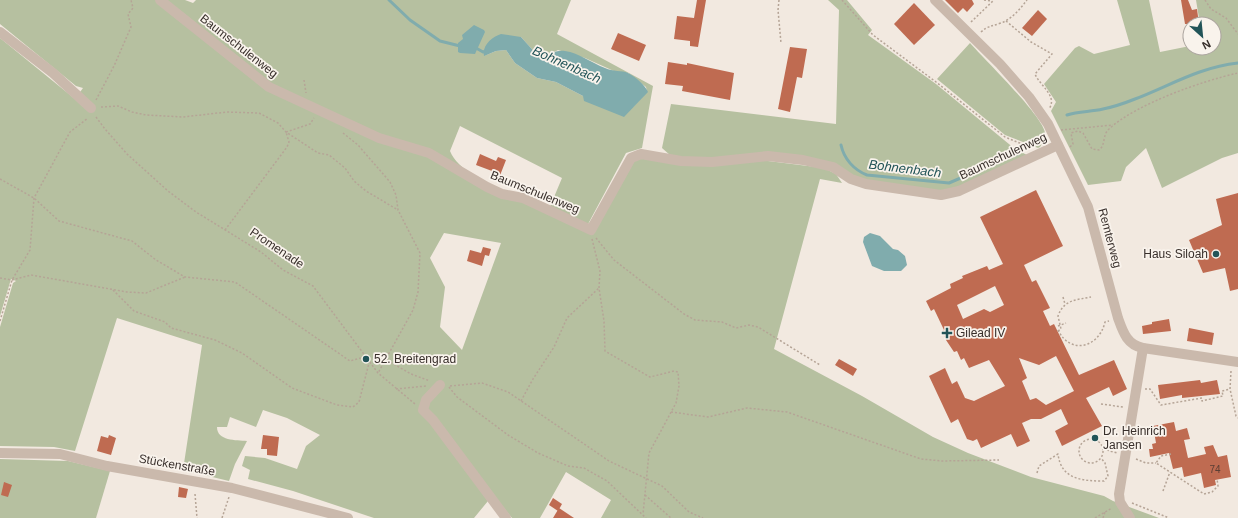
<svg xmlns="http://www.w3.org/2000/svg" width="1238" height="518" viewBox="0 0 1238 518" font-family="Arial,sans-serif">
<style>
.green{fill:#b6c0a0;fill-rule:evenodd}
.water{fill:#80acad}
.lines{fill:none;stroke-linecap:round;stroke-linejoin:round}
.stream{stroke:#80acad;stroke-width:3}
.building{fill:#bf6b51;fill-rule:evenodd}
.path{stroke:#b5a496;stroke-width:1.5;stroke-dasharray:2 2;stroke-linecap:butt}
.minor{stroke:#cab9ac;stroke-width:10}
.poi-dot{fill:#225458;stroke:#f9f3ec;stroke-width:1.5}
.labels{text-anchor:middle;stroke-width:3.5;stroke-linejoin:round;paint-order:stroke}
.number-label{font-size:10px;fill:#5a3e34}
.street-label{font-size:12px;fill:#382f2b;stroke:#f9f3ec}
.poi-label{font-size:12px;fill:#382f2b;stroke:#f9f3ec;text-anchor:start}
.water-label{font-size:13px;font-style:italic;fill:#225458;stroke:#f9f3ec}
</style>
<rect width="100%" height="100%" fill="#f2e9e0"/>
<g class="green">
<path d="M0,0H185L193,3L196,0H571L557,34L653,86L642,148L626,153L587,226L628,167L641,156L768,161L824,168L836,174L842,183L820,179L774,349L862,396L933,437L968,453L1031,477L1104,496L1113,501L1159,518H601L611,500L566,472L540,518H512L474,472L488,501L474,518H374L293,491L248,479L250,470L242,466L245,456L265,458L297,469L306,446L320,435L287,418L263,410L256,427L230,417L227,427H217C217,441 236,440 247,441L235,464L229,481L183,470L202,345L117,318L75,451L54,447L0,446V327L13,283L16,281L11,279L0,316V38L75,99L83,88L76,86L0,24ZM521,37L539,57L546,56L558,50L585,58L616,72L628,73L646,87L647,92L633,107L583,96L556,82L537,78L515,63L506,50L496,51L484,56ZM460,126L562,178L549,209C521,198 462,180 450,151ZM444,233L501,243L462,350L440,327L445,287L430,258Z"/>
<polygon points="828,0 847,0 872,30 868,35 936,84 1015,149 1027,155 957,188 941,191 866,182 802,156 712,160 671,156 662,148 671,104 836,124 839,10"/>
<polygon points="1117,0 1149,0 1160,52 1190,46 1190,48 1214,48 1214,24 1200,24 1196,0 1238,0 1238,153 1222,158 1162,188 1146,148 1126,167 1121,181 1088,185 1051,111 1056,102 1044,84 1075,48 1079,46 1094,54 1130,45"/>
<path d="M970,43C983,58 1043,116 1045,133C1045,137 1043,143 1040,147L1038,148L1005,135L937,79Z"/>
<polygon points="0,459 68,461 110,471 96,518 0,518"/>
</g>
<g class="water">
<polygon points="474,25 484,30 485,32 475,54 460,53 458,52 458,43 463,39 462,35"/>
<path d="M501,34L521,37L539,57C548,56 556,49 565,51C579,53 592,63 605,68C613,72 622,70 628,73C636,77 645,85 648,92L624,117L584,101L583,96L556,82L537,78L515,63L506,50L496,51L484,56C482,45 492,37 501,34Z"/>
<polygon points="870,233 880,236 893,249 898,250 905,256 907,265 901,271 884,271 872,266 863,242 864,237"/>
</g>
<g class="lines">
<g class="stream">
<polyline points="389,0 410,20 440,41 460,46"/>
<polyline points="476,48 483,52 486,51"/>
<path d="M1067,115C1079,111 1090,112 1103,109C1113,107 1125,103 1135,99C1169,86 1200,67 1238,63"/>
<path d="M841,145C844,159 854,170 867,175L949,183L1019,153L1021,149"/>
</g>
</g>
<g class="building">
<polygon points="697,0 706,0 698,47 690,46 690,41 674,39 677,16 694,18"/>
<polygon points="945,0 972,0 974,4 967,12 963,8 958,13"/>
<polygon points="1181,0 1188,0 1192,10 1197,9 1199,24 1185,24"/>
<polygon points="914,3 935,25 914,45 894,24"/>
<polygon points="1038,10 1047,19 1032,36 1022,28"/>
<polygon points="618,33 646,45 639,61 611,49"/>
<polygon points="790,47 807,49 802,78 797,77 790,112 778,109"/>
<polygon points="668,62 687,65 687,63 734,73 730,100 682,91 683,86 665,84"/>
<polygon points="480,154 496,161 498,157 506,160 499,178 491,175 492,171 476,165"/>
<path d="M1036,190L1063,246L1024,265L1032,282L1036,280L1050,308L1043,311L1050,326L1054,324L1079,375L1114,360L1127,389L1113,396L1109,387L1086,398L1102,426L1062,446L1055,431L1068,424L1061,409L1041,419H1031L1022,423L1030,441L1024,444L1017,447L1011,434L981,448L977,439L973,441L967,439L958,419L951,423L929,376L945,368L952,384L957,381L965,398L974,401L1005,386L989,360L969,368L964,358L961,360L957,351L954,352L946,340L942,331L944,330L934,309L931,311L926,301L951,288L950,284L963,278L962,276L987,266L989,270L1003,264L980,217ZM995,286L1004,305L990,312L984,309L963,319L957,305ZM1056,356L1074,391L1046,405L1036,398L1030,400L1022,381L1027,378L1019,358L1039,365Z"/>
<polygon points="1238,193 1238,289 1230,291 1225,268 1203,273 1189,240 1222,225 1216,199"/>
<polygon points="483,247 491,249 489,256 485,255 482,266 467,261 470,250 481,253"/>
<polygon points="1169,319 1171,331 1143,334 1142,326 1152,324 1152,322"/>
<polygon points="1189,328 1214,333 1212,345 1187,341"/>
<polygon points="839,359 857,369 853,376 835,365"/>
<polygon points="1200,380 1201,383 1217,380 1220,394 1182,398 1182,395 1160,399 1158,385"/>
<polygon points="1174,422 1176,431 1187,428 1190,439 1184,440 1188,458 1206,454 1204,447 1213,445 1218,457 1227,455 1231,477 1215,480 1216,485 1204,488 1201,473 1184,477 1182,467 1173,469 1169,453 1150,457 1149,449 1153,449 1152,444 1156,443 1153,426"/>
<polygon points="109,435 116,438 111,455 97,451 101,436 108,438"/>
<polygon points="263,435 279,437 277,456 267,455 267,449 261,449"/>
<polygon points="4,482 12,485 8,497 1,495"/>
<polygon points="179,487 188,489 186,498 178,497"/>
<polygon points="553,498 562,504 558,511 549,505"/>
<polygon points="559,508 574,518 553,518"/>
</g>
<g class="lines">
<g class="path">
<polyline points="779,0 778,10 781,43"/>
<polyline points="842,0 873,35 936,82 1005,137 1029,147"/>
<polyline points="984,0 992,1"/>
<polyline points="1205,0 1211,9 1226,18 1238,34"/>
<path d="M1006,21L1031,42L1052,54L1035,74C1040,86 1058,96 1049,109"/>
<polyline points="971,22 994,0"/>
<path d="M981,32C987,26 993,26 1001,23C1012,19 1020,9 1027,0"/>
<polyline points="304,80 306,93"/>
<polyline points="96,100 114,66 131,27 128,14 133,8 131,0"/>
<polyline points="101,107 118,106 132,112 146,115 183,117 227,112 259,113 278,123 286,132 318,153 329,155 345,168 354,181 366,191 398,210"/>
<polyline points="96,117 105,129 127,154 168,191 196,212 261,252 283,270 313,286 378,373 415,404"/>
<polyline points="1061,130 1113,125"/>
<polyline points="286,132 310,124 314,118"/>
<polyline points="343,133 358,145 390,182 396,195 398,210 420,253 418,292 413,310 378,373"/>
<path d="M1070,147L1073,144L1071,133L1078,131L1083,133L1092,149L1099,150C1106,145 1102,135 1109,129C1136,104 1202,81 1238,73"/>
<polyline points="0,179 34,198 59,221 132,241 156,260 185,277 235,282 350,361 364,357"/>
<polyline points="225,230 287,147 289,142 286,132"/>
<polyline points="596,238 614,260 684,314 695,320 722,322 736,328 749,325 758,327 820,365"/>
<polyline points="592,239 600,271 599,288 604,321 605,351 650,377 674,371 678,372 679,386 676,403 649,453 643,514"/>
<polyline points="0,278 12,280 31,275 127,292 146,293 185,277"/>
<polyline points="113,290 134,311 165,322 171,328 215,340 242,353 292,388 337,405 353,407 359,402 369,363"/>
<polyline points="1063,297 1065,304"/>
<polyline points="0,321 12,280 30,250 34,198 70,132 88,118"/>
<polyline points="1058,326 1066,323"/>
<path d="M1058,330C1070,355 1099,348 1105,322L1109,321"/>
<path d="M1058,331L1061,329L1058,316C1064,299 1077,300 1091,297"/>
<polyline points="387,360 411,374 430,381"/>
<polyline points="1231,371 1230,389 1236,416 1238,418"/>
<polyline points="450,386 482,383 508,392 609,461 662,486 689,512 703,518"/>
<polyline points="449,387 457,397 508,435 538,453 568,466 584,468 607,481 646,518"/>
<polyline points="396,389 426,386"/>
<polyline points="1145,389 1150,389 1161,405 1202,398 1202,401 1223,396 1222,391 1230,389"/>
<polyline points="521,401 533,379 554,347 567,318 599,288"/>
<polyline points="1101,404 1123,407"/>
<polyline points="671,412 708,417 747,408 787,412 921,459 942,461 999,460"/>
<circle cx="1091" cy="451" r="12"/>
<polyline points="1103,449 1117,453"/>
<polyline points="1171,454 1161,456 1156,463 1204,494 1212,492 1218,486 1217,479"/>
<polyline points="1136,459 1146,463 1156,463"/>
<path d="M1037,473L1039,466L1058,454C1061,479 1081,481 1104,481L1108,476L1105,463L1101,458"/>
<polyline points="1163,491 1170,472"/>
<polyline points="195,494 197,518"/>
<polyline points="645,495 671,518"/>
<polyline points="1132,503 1169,518"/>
<polyline points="222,518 229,497"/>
<polyline points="1095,518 1112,508"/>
<polyline points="1103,518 1105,512"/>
</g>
<g class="minor">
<polyline points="160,0 269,87 379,138 429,153 487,187 502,194 523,198 591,230 631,158 641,154 681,161 712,162 768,156 803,160 833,167 851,179 866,184 941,195 959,191 1058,145"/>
<path d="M935,0L1000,64L1029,97L1048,124L1088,207L1118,318C1123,332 1127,345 1143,348L1238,362"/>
<polyline points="0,32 53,73 91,108"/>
<polyline points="440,385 426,400 423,410 433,420 506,518"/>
<polyline points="0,453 60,454 107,466 232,488 348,518"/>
<polyline points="1130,518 1120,502 1119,494 1143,348"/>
</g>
</g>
<g class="poi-dot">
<circle cx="1216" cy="254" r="4"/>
<path d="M945 327h4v4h4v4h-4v4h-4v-4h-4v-4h4z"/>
<circle cx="366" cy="359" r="4"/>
<circle cx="1095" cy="438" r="4"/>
</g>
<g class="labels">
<g class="number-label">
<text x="1215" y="473">74</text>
</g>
<g class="street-label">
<text transform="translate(239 46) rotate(38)" y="4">Baumschulenweg</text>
<text transform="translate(1003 156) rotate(-25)" y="4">Baumschulenweg</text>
<text transform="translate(535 192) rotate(22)" y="4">Baumschulenweg</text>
<text transform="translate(1110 238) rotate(75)" y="4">Remterweg</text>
<text transform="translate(277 248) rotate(34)" y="4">Promenade</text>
<text transform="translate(177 465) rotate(10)" y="4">Stückenstraße</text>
</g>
<g class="poi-label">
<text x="1208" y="258" text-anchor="end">Haus Siloah</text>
<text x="956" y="337">Gilead IV</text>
<text x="374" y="363">52. Breitengrad</text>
<text x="1103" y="435">Dr. Heinrich<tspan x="1103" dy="14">Jansen</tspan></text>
</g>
<g class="water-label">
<text transform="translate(567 64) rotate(24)" y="5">Bohnenbach</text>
<text transform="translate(905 168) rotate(7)" y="5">Bohnenbach</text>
</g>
</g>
<g transform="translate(1202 36) rotate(153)"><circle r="19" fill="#f9f3ec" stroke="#aca59f"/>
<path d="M0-3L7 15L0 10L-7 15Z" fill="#225458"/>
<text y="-6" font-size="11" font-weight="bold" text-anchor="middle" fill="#382f2b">N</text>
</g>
</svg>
